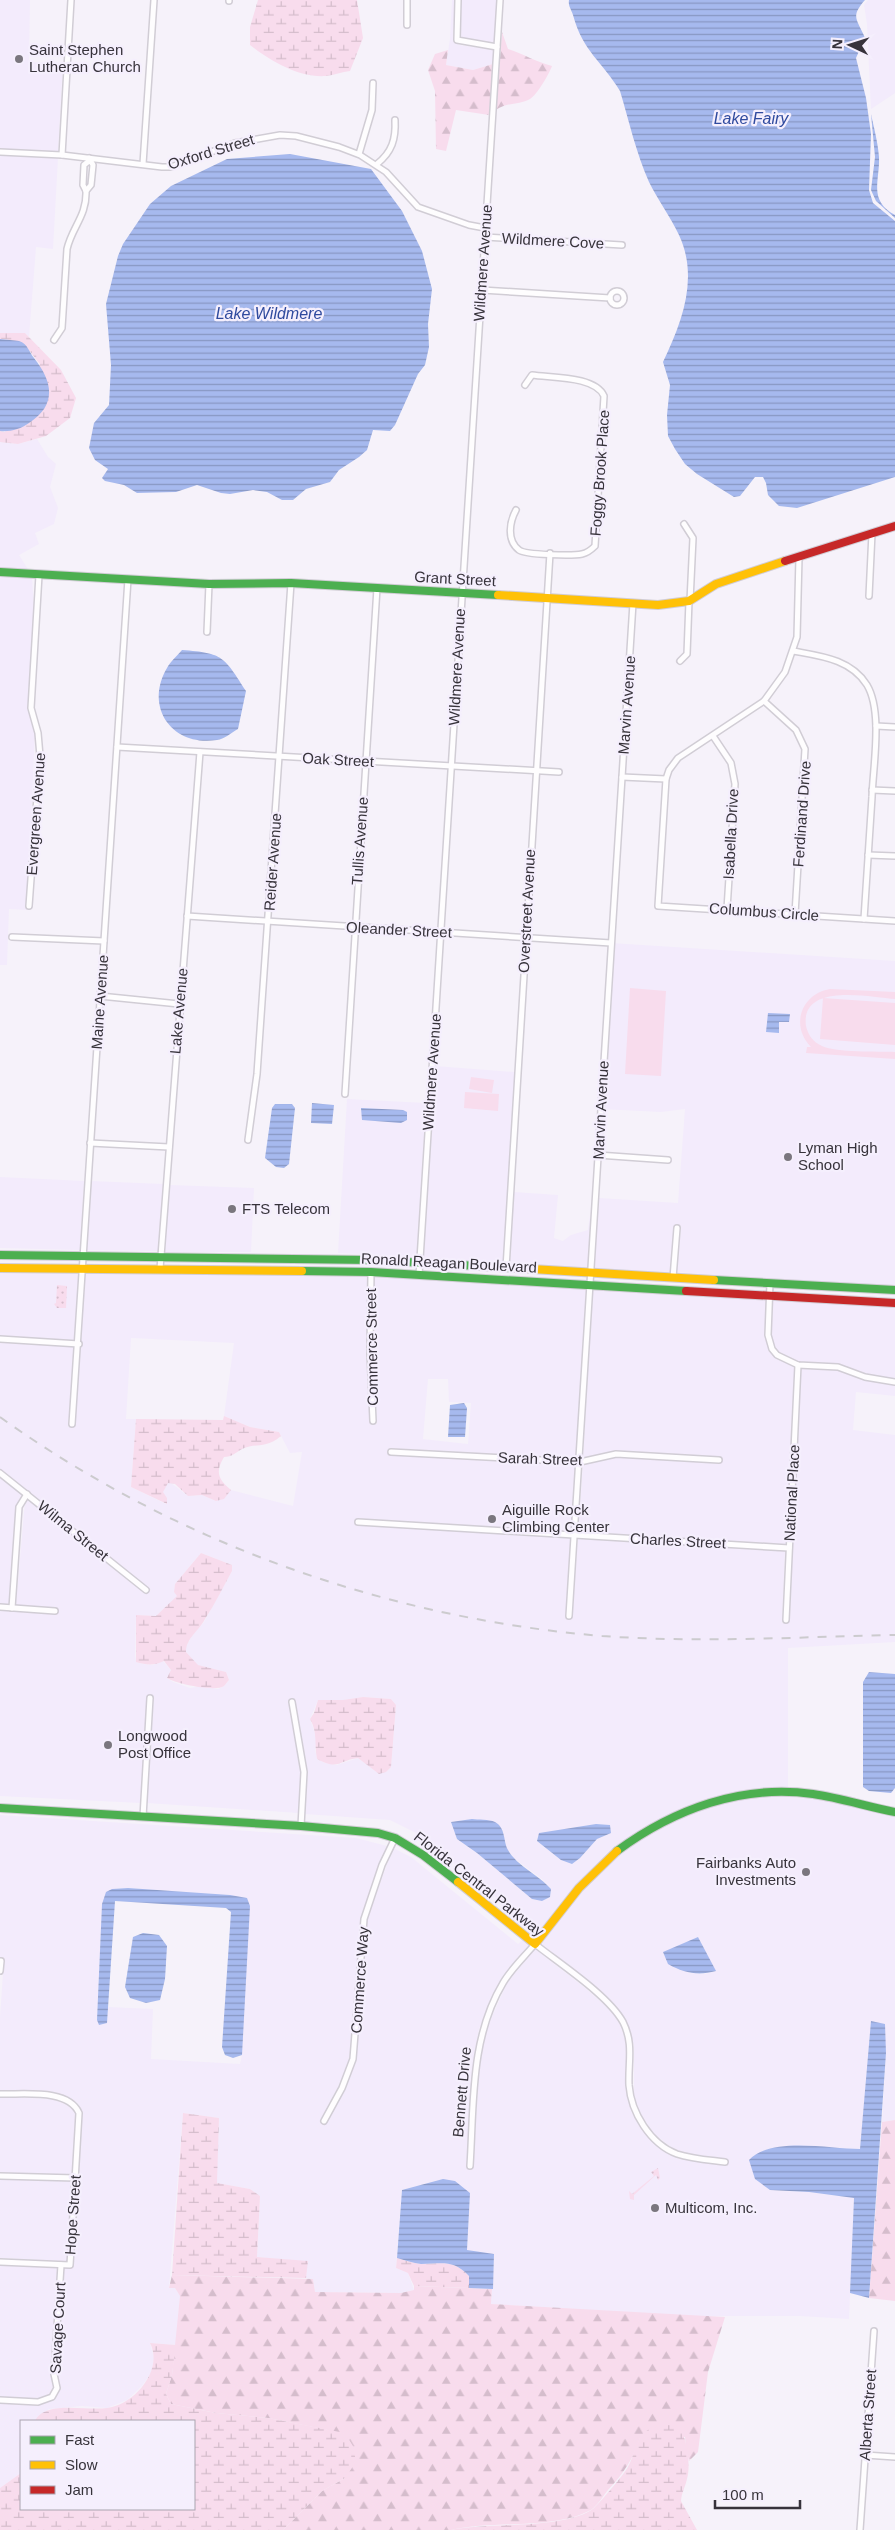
<svg xmlns="http://www.w3.org/2000/svg" width="895" height="2530" viewBox="0 0 895 2530" font-family="Arial,sans-serif">
<style>
.built{fill:#f3ebfc;fill-rule:evenodd}
.grass{fill:url(#grass-dots)}
.forest{fill:url(#forest-firs)}
.wetland{fill:url(#wetland-marsh)}
.park{fill:#f8dced}
.water{fill:url(#water-rules)}
.lines{fill:none;stroke-linecap:round;stroke-linejoin:round}
.street-casing{stroke:#d1cdd5;stroke-width:8}
.fast-casing{stroke:#d1cdd5;stroke-width:10}
.slow-casing{stroke:#d1cdd5;stroke-width:10}
.jam-casing{stroke:#d1cdd5;stroke-width:10}
.street{stroke:#fefdfe;stroke-width:5}
.fast{stroke:#4caf50;stroke-width:8}
.slow{stroke:#ffc107;stroke-width:8}
.jam{stroke:#c62828;stroke-width:8}
.rail{stroke:#cccbce;stroke-width:2;stroke-dasharray:9 9;stroke-linecap:butt}
.poi-dot{fill:#7a767e;stroke:#f5effd;stroke-width:2}
.labels{text-anchor:middle;stroke-width:4.5;stroke-linejoin:round;paint-order:stroke}
.poi-label{font-size:15px;fill:#37333b;stroke:#f5effd;text-anchor:start}
.street-label{font-size:15px;fill:#37333b;stroke:#f5effd}
.water-label{font-size:16px;font-style:italic;fill:#2f4a9e;stroke:#f5effd}
</style>
<defs>
<pattern id="grass-dots" width="8" height="8" patternUnits="userSpaceOnUse" patternTransform="scale(1.25)"><rect width="8" height="8" fill="#f8dced"/><path d="M2 2h.1M6 6h.1" fill="none" stroke="#d5bdcc" stroke-width="1.8" stroke-linecap="round"/></pattern>
<pattern id="forest-firs" width="22" height="20" patternUnits="userSpaceOnUse" patternTransform="scale(1.25)"><rect width="22" height="20" fill="#f8dced"/><path d="M5 1l3.5 6h-7zM16 11l3.5 6h-7z" fill="#d5bdcc"/></pattern>
<pattern id="wetland-marsh" width="20" height="14" patternUnits="userSpaceOnUse" patternTransform="scale(1.25)"><rect width="20" height="14" fill="#f8dced"/><path d="M1 5h8M5 5V1M11 12h8M15 12V8" fill="none" stroke="#d5bdcc"/></pattern>
<pattern id="water-rules" width="6" height="5" patternUnits="userSpaceOnUse" patternTransform="scale(1.25)"><rect width="6" height="5" fill="#a6b9ee"/><path d="M0 2.5h6" fill="none" stroke="#8897c2"/></pattern>
</defs>
<rect width="100%" height="100%" fill="#f6f2fa"/>
<g class="built">
<polygon points="0,0 30,0 29,62 63,63 58,152 0,149"/>
<polygon points="452,0 455,0 453,40 459,45 494,50 493,64 473,70 446,65 450,39"/>
<polygon points="461,0 497,0 494,44 460,39"/>
<polygon points="868,0 895,0 895,93 871,109 867,24 864,5"/>
<polygon points="0,155 58,158 53,249 36,247 29,337 25,333 0,333"/>
<polygon points="37,439 48,457 56,464 50,487 58,508 54,524 35,533 39,544 19,555 29,571 0,570 0,442 18,444"/>
<polygon points="0,575 32,577 34,610 28,708 35,732 27,910 9,909 7,965 0,965"/>
<polygon points="611,943 895,961 895,1290 715,1280 715,1275 677,1272 681,1226 675,1225 670,1272 594,1268 599,1198 678,1203 685,1109 661,1112 601,1109"/>
<polygon points="435,1066 515,1072 504,1263 423,1258"/>
<polygon points="347,1099 426,1103 417,1257 338,1253"/>
<polygon points="0,1177 84,1181 80,1250 0,1248"/>
<polygon points="91,1181 163,1184 158,1251 87,1250"/>
<polygon points="169,1185 254,1188 251,1252 165,1252"/>
<polygon points="514,1192 558,1195 554,1238 563,1241 571,1235 588,1230 591,1209 588,1268 510,1263"/>
<polygon points="0,1271 79,1272 75,1341 0,1336"/>
<path d="M85,1272L368,1275L367,1352L370,1424H377L374,1352V1276L586,1289L576,1459L388,1449V1454L576,1464L572,1532L355,1519V1525L571,1537L566,1618L572,1619L578,1538L785,1550L782,1623H789L801,1369L837,1370L865,1380L895,1385V1396L856,1392L853,1430L895,1435V1642L788,1648V1787L837,1794L895,1809L837,1796L782,1790L736,1794L687,1806L637,1832L615,1848L592,1870L534,1940L527,1934L533,1927L418,1834L390,1820L305,1814L308,1772L295,1699L289,1700L301,1773L299,1813L147,1803L154,1696L147,1695L141,1803L0,1796V1610L58,1614V1609L16,1605L25,1501L27,1498L146,1594L151,1590L0,1469V1342L75,1347L68,1427H75ZM131,1338L234,1343L224,1416L250,1427L279,1432L290,1453L302,1452L293,1506L231,1490L224,1498L216,1501L202,1495L188,1496L171,1483H168L162,1492L167,1498L166,1504L131,1487L136,1419H126ZM428,1379H448L449,1402L471,1403L468,1444L423,1439ZM201,1553L232,1565V1571L204,1622L191,1637L186,1647V1652L197,1665L226,1672L229,1680L224,1686L218,1689L202,1686L190,1688L173,1682L167,1678L171,1670L163,1661L153,1665L143,1664L136,1662L135,1655L136,1615L156,1616L178,1596L174,1592L175,1584ZM363,1697L391,1699L396,1705L391,1767L386,1772L379,1774L358,1758L337,1765L325,1763L317,1759L315,1750L317,1739L310,1719L318,1700H343ZM472,1819L494,1822L502,1829L507,1849L515,1859L543,1880L551,1889L550,1897L542,1901L532,1899L477,1853L457,1839L451,1822ZM596,1824L610,1825L611,1833L597,1839L580,1858L572,1864L561,1860L537,1841L539,1833Z"/>
<polygon points="593,1290 766,1299 765,1335 769,1349 776,1357 795,1368 786,1545 578,1532 583,1464 616,1457 722,1463 722,1457 616,1451 583,1458"/>
<polygon points="773,1300 895,1307 895,1379 866,1375 838,1365 799,1363 780,1353 775,1347 771,1335"/>
<polygon points="0,1477 22,1494 16,1507 9,1605 0,1604"/>
<path d="M782,1796L836,1802L895,1815V2120L882,2122L886,2053L871,2024L860,2150L812,2147L770,2190L809,2192L854,2198L849,2319L800,2316H689L491,2304L494,2255L467,2250L470,2193L443,2179L402,2190L396,2268L408,2273L414,2290L401,2293L315,2292L313,2279L306,2278L307,2262L257,2257L260,2196L250,2189L216,2183L219,2118L183,2113L169,2288H175L180,2296L176,2345L150,2343L154,2358L151,2373L142,2386L127,2400L107,2408L82,2406L49,2409L35,2421H21V2473L0,2488V2402L39,2405L53,2399L60,2389L57,2374L64,2268H70L73,2265L82,2113L78,2103L66,2096L53,2093L0,2091V2017L4,1959L0,1958V1815L356,1838L387,1846L361,1918L352,2043L346,2072L320,2122L325,2125L345,2089L356,2059L367,1919L393,1848L411,1857L518,1944L523,1939L530,1945L501,1980L479,2029L474,2056L466,2168L473,2169L480,2057L486,2030L507,1983L535,1949L584,1987L609,2009L619,2021L627,2045L628,2098L632,2113L649,2138L673,2156L687,2160L728,2165V2159L688,2154L675,2150L654,2134L638,2110L634,2097V2045L625,2019L614,2005L588,1982L539,1944L597,1873L641,1837L675,1817L709,1805L758,1797ZM128,1888L230,1895L242,2055L240,2064L151,2059L153,2009L108,2007L107,2023L97,2020L102,1904L112,1889ZM698,1937L715,1971L705,1974L690,1973L663,1953Z"/>
<polygon points="0,2097 52,2099 73,2107 75,2113 73,2176 0,2173"/>
<polygon points="0,2179 72,2181 67,2262 5,2258 0,2259"/>
<polygon points="4,2264 57,2267 51,2374 53,2387 49,2394 37,2399 0,2397 0,2265"/>
</g>
<g class="grass">
<polygon points="57,1285 67,1286 66,1308 57,1308 54,1304 56,1303"/>
<polygon points="658,2168 660,2178 658,2180 656,2175 634,2195 634,2200 630,2199 629,2191 632,2194 654,2176 651,2172"/>
</g>
<g class="forest">
<path d="M502,32L508,49C524,54 536,62 552,66C549,74 537,95 530,99C520,105 507,102 496,110Z"/>
<polygon points="448,50 446,65 473,70 493,64 489,115 456,110 446,151 436,149 435,91 428,70 435,54"/>
<polygon points="895,2120 895,2301 869,2298 882,2122"/>
<path d="M172,2275L313,2279L315,2292L401,2293L414,2290V2286L492,2289L491,2304L725,2317L708,2372L698,2452L689,2461L686,2450L685,2437L640,2438C633,2459 624,2473 608,2490C603,2496 598,2505 591,2510C553,2530 494,2520 451,2530H283L322,2491L345,2478L328,2430L268,2418L216,2413L171,2404L166,2394L172,2375L180,2296L175,2288H169Z"/>
</g>
<g class="wetland">
<path d="M258,0H357L363,38L350,71C342,72 334,75 326,76C299,78 270,61 250,45V27Z"/>
<path d="M0,333H25L61,370L76,398L70,418L46,436L18,444L0,442V431L5,432L40,364C23,344 29,342 0,339Z"/>
<path d="M224,1416L250,1427L279,1432L281,1436C264,1450 256,1442 242,1449C235,1453 232,1457 224,1457C215,1472 218,1479 231,1490L224,1499L216,1501L202,1495L188,1496L175,1484L168,1483L163,1492L167,1498V1504L131,1487L136,1419L223,1420Z"/>
<path d="M201,1553L232,1565V1571C223,1587 215,1604 205,1619C199,1631 186,1638 186,1652L198,1665L226,1672L229,1680C227,1682 226,1684 224,1686C216,1692 176,1684 167,1678L171,1670L164,1661C154,1666 146,1665 136,1662V1615L156,1616L177,1596L174,1592L175,1584Z"/>
<path d="M363,1697L391,1699L396,1705L391,1767L386,1772L379,1774L358,1758C339,1760 339,1771 317,1759C314,1744 318,1733 310,1719L314,1713L318,1700H343Z"/>
<polygon points="183,2113 219,2118 217,2183 250,2189 260,2196 257,2257 308,2261 306,2278 172,2275"/>
<path d="M397,2258C405,2260 413,2263 421,2264C442,2264 453,2259 469,2276V2288L414,2286L408,2273L396,2268Z"/>
<path d="M150,2343L176,2345L172,2375L166,2394L171,2404L216,2413L268,2418L345,2433L353,2446L356,2462L345,2478L322,2491L283,2530H0V2488L21,2473V2509H194V2421H35C45,2400 86,2411 107,2408C134,2405 164,2370 150,2343Z"/>
<path d="M669,2425L680,2428C687,2440 691,2465 687,2479C685,2488 682,2491 681,2501L697,2530H451C488,2522 566,2530 594,2508C601,2501 620,2479 626,2470C635,2458 635,2435 650,2429C656,2426 664,2426 669,2425Z"/>
</g>
<g class="park">
<polygon points="630,988 666,991 661,1076 625,1074"/>
<path d="M830,989L895,992V999C870,997 800,982 806,1026C808,1035 813,1042 822,1046C837,1053 877,1051 895,1052V1059L806,1053L807,1047H811C790,1026 801,994 830,989Z"/>
<polygon points="823,998 895,1003 895,1045 820,1039"/>
<polygon points="471,1077 494,1080 492,1093 469,1089"/>
<polygon points="465,1092 499,1094 498,1111 464,1108"/>
</g>
<g class="water">
<path d="M569,0H865C850,17 857,19 865,38L856,58L866,98L871,134L869,190L873,203L895,221V477L797,508L779,506L768,495L766,483L763,477H755L740,496L734,497L697,474L685,464L675,449L668,436L667,415L670,385L663,362C682,322 699,278 679,235C670,216 658,200 649,182C636,153 629,121 620,91C602,61 583,52 573,15C571,9 568,6 569,0Z"/>
<path d="M871,114C874,128 878,143 879,157C880,181 868,200 895,215V218L876,201L871,190L875,157Z"/>
<polygon points="290,154 371,169 402,211 422,251 432,289 428,324 429,347 425,365 418,374 395,425 390,431 373,430 367,450 359,457 339,470 330,482 306,489 293,500 282,500 267,492 253,490 230,494 221,493 197,485 176,492 137,493 124,485 105,481 102,478 108,469 95,460 89,448 94,423 109,405 111,365 106,304 118,256 123,244 150,204 171,186 227,159"/>
<path d="M0,339C6,340 14,340 19,341C28,344 29,352 34,358C53,382 57,405 29,423C21,429 10,432 0,431Z"/>
<path d="M182,650C224,653 224,657 246,691L238,729C231,733 224,739 217,740C172,747 144,707 167,668C170,662 177,656 182,650Z"/>
<polygon points="768,1013 790,1014 789,1022 779,1022 779,1033 766,1032"/>
<polygon points="312,1103 334,1105 332,1124 311,1123"/>
<polygon points="275,1104 292,1104 295,1108 289,1164 284,1168 276,1167 265,1158 272,1108"/>
<polygon points="361,1108 403,1110 407,1112 407,1120 401,1123 362,1120"/>
<polygon points="464,1403 467,1408 465,1437 448,1437 450,1405"/>
<polygon points="869,1672 895,1674 895,1788 891,1793 869,1791 863,1787 863,1682"/>
<path d="M472,1819C478,1820 489,1819 495,1822C506,1828 503,1841 508,1850C517,1866 539,1875 551,1889L550,1897L542,1901L532,1899L477,1853L457,1839L451,1822Z"/>
<polygon points="596,1824 610,1825 611,1833 597,1839 580,1858 572,1864 561,1860 537,1841 539,1833"/>
<polygon points="128,1888 230,1895 247,1898 250,1906 242,2055 233,2058 225,2055 222,2047 231,1912 226,1908 115,1901 107,2023 99,2025 97,2020 102,1904 106,1892 112,1889"/>
<polygon points="143,1933 159,1935 167,1946 165,1979 160,2000 146,2003 130,1998 125,1987 133,1937"/>
<path d="M698,1937L716,1971C698,1976 684,1973 668,1964L663,1952Z"/>
<path d="M871,2021L885,2024L886,2053L869,2298L850,2293L854,2198L809,2192L770,2190L755,2179L749,2160C771,2136 830,2149 860,2149Z"/>
<path d="M443,2179L455,2181L470,2193L467,2250L494,2254L493,2289L469,2288V2276C453,2259 442,2264 421,2264C413,2263 405,2260 397,2258L402,2190Z"/>
</g>
<g class="lines">
<defs>
<g id="street">
<polyline points="229,0 229,1"/>
<polyline points="407,0 407,25"/>
<polyline points="458,0 457,40 497,47"/>
<polyline points="0,152 62,155 162,167 171,167 235,143 280,135 296,136 339,147 360,155 386,172 418,207 469,225 485,228"/>
<polyline points="359,154 372,110 373,83"/>
<polyline points="62,155 71,0"/>
<polyline points="89,161 84,165 83,185 86,191 91,185 93,165 89,158"/>
<polyline points="143,164 154,0"/>
<path d="M377,164C392,152 396,139 395,120"/>
<polyline points="485,237 622,245"/>
<polyline points="482,290 610,298"/>
<circle cx="617" cy="298" r="7"/>
<path d="M54,340L62,328L67,249C72,227 87,216 86,191"/>
<path d="M516,510C510,521 506,540 519,550C525,555 573,556 582,554C587,553 591,550 595,546L604,396C595,376 552,378 532,375L525,385"/>
<polyline points="684,524 693,538 690,601"/>
<polyline points="799,557 797,637 785,672 764,701 678,758 669,770 666,779 658,906 895,921"/>
<polyline points="869,596 872,533"/>
<polyline points="207,632 209,584"/>
<path d="M793,651C820,656 851,659 867,685C883,712 873,766 872,797C869,838 867,878 864,919"/>
<polyline points="680,661 687,654 689,601"/>
<polyline points="764,701 796,730 805,749 795,914"/>
<polyline points="876,726 895,727"/>
<polyline points="713,736 731,763 735,784 727,909"/>
<polyline points="117,747 559,772"/>
<polyline points="622,777 666,779"/>
<polyline points="872,790 895,791"/>
<polyline points="868,855 895,856"/>
<polyline points="29,906 40,756 38,733 31,708 39,575"/>
<polyline points="187,916 611,943"/>
<polyline points="12,937 104,941"/>
<polyline points="100,996 179,1004"/>
<polyline points="345,1094 377,588"/>
<polyline points="248,1140 257,1074 291,583"/>
<polyline points="90,1143 169,1147"/>
<polyline points="598,1155 668,1160"/>
<polyline points="506,1268 550,553"/>
<polyline points="160,1269 200,752"/>
<polyline points="371,1272 370,1352 373,1421"/>
<polyline points="419,1275 500,0"/>
<polyline points="673,1278 677,1228"/>
<polyline points="770,1283 768,1335 772,1349 777,1355 798,1365 838,1367 865,1377 895,1382"/>
<polyline points="0,1339 79,1344"/>
<polyline points="72,1424 128,579"/>
<polyline points="391,1452 580,1462 616,1454 719,1460"/>
<polyline points="0,1473 146,1590"/>
<polyline points="358,1522 789,1548"/>
<polyline points="0,1607 55,1611"/>
<polyline points="12,1608 19,1507 27,1494"/>
<polyline points="569,1616 633,603"/>
<polyline points="786,1620 798,1365"/>
<polyline points="292,1702 304,1772 301,1826"/>
<polyline points="143,1817 150,1698"/>
<polyline points="0,1971 1,1961"/>
<path d="M0,2094C22,2095 68,2088 79,2113L70,2265L0,2262"/>
<polyline points="324,2121 342,2088 353,2059 364,1919 382,1865 395,1838"/>
<path d="M470,2166C474,2104 470,2038 503,1983C511,1969 524,1957 535,1944C560,1964 608,1995 623,2022C634,2044 628,2062 629,2085C631,2112 650,2144 677,2154C692,2159 709,2160 725,2162"/>
<polyline points="0,2176 76,2178"/>
<polyline points="0,2400 38,2402 52,2397 57,2388 54,2374 61,2265"/>
<polyline points="865,2455 895,2457"/>
<polyline points="860,2530 874,2331"/>
</g>
<g id="fast">
<polyline points="0,572 209,584 291,583 498,595"/>
<polyline points="0,1255 371,1260 515,1268"/>
<polyline points="302,1271 371,1272 686,1291"/>
<polyline points="714,1280 895,1290"/>
<polyline points="0,1808 301,1826 378,1833 395,1838 423,1855 458,1882"/>
<path d="M617,1851C674,1809 742,1784 813,1794C841,1798 868,1807 895,1812"/>
</g>
<g id="slow">
<polyline points="498,595 658,605 689,601 716,584 785,561"/>
<polyline points="0,1268 302,1271"/>
<polyline points="515,1268 714,1280"/>
<polyline points="458,1882 535,1944 579,1888 617,1851"/>
</g>
<g id="jam">
<polyline points="785,561 895,526"/>
<polyline points="686,1291 895,1303"/>
</g>
</defs>
<use href="#street" class="street-casing"/>
<use href="#fast" class="fast-casing"/>
<use href="#slow" class="slow-casing"/>
<use href="#jam" class="jam-casing"/>
<use href="#street" class="street"/>
<use href="#fast" class="fast"/>
<use href="#slow" class="slow"/>
<use href="#jam" class="jam"/>
<path class="rail" d="M0,1417C176,1543 386,1618 602,1636C699,1643 797,1637 895,1635"/>
</g>
<g class="poi-dot">
<circle cx="19" cy="59" r="5"/>
<circle cx="788" cy="1157" r="5"/>
<circle cx="232" cy="1209" r="5"/>
<circle cx="492" cy="1519" r="5"/>
<circle cx="108" cy="1745" r="5"/>
<circle cx="806" cy="1872" r="5"/>
<circle cx="655" cy="2208" r="5"/>
</g>
<g class="labels">
<g class="poi-label">
<text x="29" y="55">Saint Stephen<tspan x="29" dy="17">Lutheran Church</tspan></text>
<text x="798" y="1153">Lyman High<tspan x="798" dy="17">School</tspan></text>
<text x="242" y="1214">FTS Telecom</text>
<text x="502" y="1515">Aiguille Rock<tspan x="502" dy="17">Climbing Center</tspan></text>
<text x="118" y="1741">Longwood<tspan x="118" dy="17">Post Office</tspan></text>
<text x="796" y="1868" text-anchor="end">Fairbanks Auto<tspan x="796" dy="17">Investments</tspan></text>
<text x="665" y="2213">Multicom, Inc.</text>
</g>
<g class="street-label">
<text transform="translate(211 152) rotate(-17)" y="5">Oxford Street</text>
<text transform="translate(553 241) rotate(3)" y="5">Wildmere Cove</text>
<text transform="translate(483 263) rotate(-86)" y="5">Wildmere Avenue</text>
<text transform="translate(600 473) rotate(-86)" y="5">Foggy Brook Place</text>
<text transform="translate(455 579) rotate(3)" y="5">Grant Street</text>
<text transform="translate(457 667) rotate(-87)" y="5">Wildmere Avenue</text>
<text transform="translate(627 705) rotate(-86)" y="5">Marvin Avenue</text>
<text transform="translate(338 760) rotate(3)" y="5">Oak Street</text>
<text transform="translate(36 814) rotate(-86)" y="5">Evergreen Avenue</text>
<text transform="translate(802 814) rotate(-86)" y="5">Ferdinand Drive</text>
<text transform="translate(731 834) rotate(-87)" y="5">Isabella Drive</text>
<text transform="translate(360 841) rotate(-86)" y="5">Tullis Avenue</text>
<text transform="translate(273 862) rotate(-86)" y="5">Reider Avenue</text>
<text transform="translate(527 911) rotate(-87)" y="5">Overstreet Avenue</text>
<text transform="translate(764 912) rotate(4)" y="5">Columbus Circle</text>
<text transform="translate(399 930) rotate(3)" y="5">Oleander Street</text>
<text transform="translate(100 1002) rotate(-86)" y="5">Maine Avenue</text>
<text transform="translate(179 1011) rotate(-85)" y="5">Lake Avenue</text>
<text transform="translate(432 1072) rotate(-86)" y="5">Wildmere Avenue</text>
<text transform="translate(601 1110) rotate(-87)" y="5">Marvin Avenue</text>
<text transform="translate(449 1263) rotate(3)" y="5">Ronald Reagan Boulevard</text>
<text transform="translate(372 1347) rotate(-91)" y="5">Commerce Street</text>
<text transform="translate(540 1459) rotate(2)" y="5">Sarah Street</text>
<text transform="translate(792 1493) rotate(-87)" y="5">National Place</text>
<text transform="translate(73 1531) rotate(39)" y="5">Wilma Street</text>
<text transform="translate(678 1541) rotate(3)" y="5">Charles Street</text>
<text transform="translate(479 1884) rotate(38)" y="5">Florida Central Parkway</text>
<text transform="translate(360 1980) rotate(-86)" y="5">Commerce Way</text>
<text transform="translate(462 2092) rotate(-85)" y="5">Bennett Drive</text>
<text transform="translate(73 2215) rotate(-86)" y="5">Hope Street</text>
<text transform="translate(58 2328) rotate(-87)" y="5">Savage Court</text>
<text transform="translate(868 2415) rotate(-86)" y="5">Alberta Street</text>
</g>
<g class="water-label">
<text x="751" y="124">Lake Fairy</text>
<text x="269" y="319">Lake Wildmere</text>
</g>
</g>
<rect x="20" y="2420" width="175" height="90" fill="#f5effd" stroke="#a9a4af"/>
<rect x="30" y="2436" width="25" height="8" fill="#4caf50" stroke="#a9a4af"/>
<text x="65" y="2445" font-size="15" fill="#37333b">Fast</text>
<rect x="30" y="2461" width="25" height="8" fill="#ffc107" stroke="#a9a4af"/>
<text x="65" y="2470" font-size="15" fill="#37333b">Slow</text>
<rect x="30" y="2486" width="25" height="8" fill="#c62828" stroke="#a9a4af"/>
<text x="65" y="2495" font-size="15" fill="#37333b">Jam</text>
<g transform="translate(850 45) rotate(274)" stroke="#f5effd" stroke-width="4" paint-order="stroke">
<path d="M0-4L9 19L0 12L-9 19Z" fill="#37333b"/>
<text y="-8" font-size="14" font-weight="bold" text-anchor="middle" fill="#37333b">N</text>
</g>
<path d="M715 2500v8h85v-8" fill="none" stroke="#37333b" stroke-width="2.5"/>
<text x="722" y="2500" font-size="15" fill="#37333b" stroke="#f5effd" stroke-width="4" paint-order="stroke">100 m</text>
</svg>
